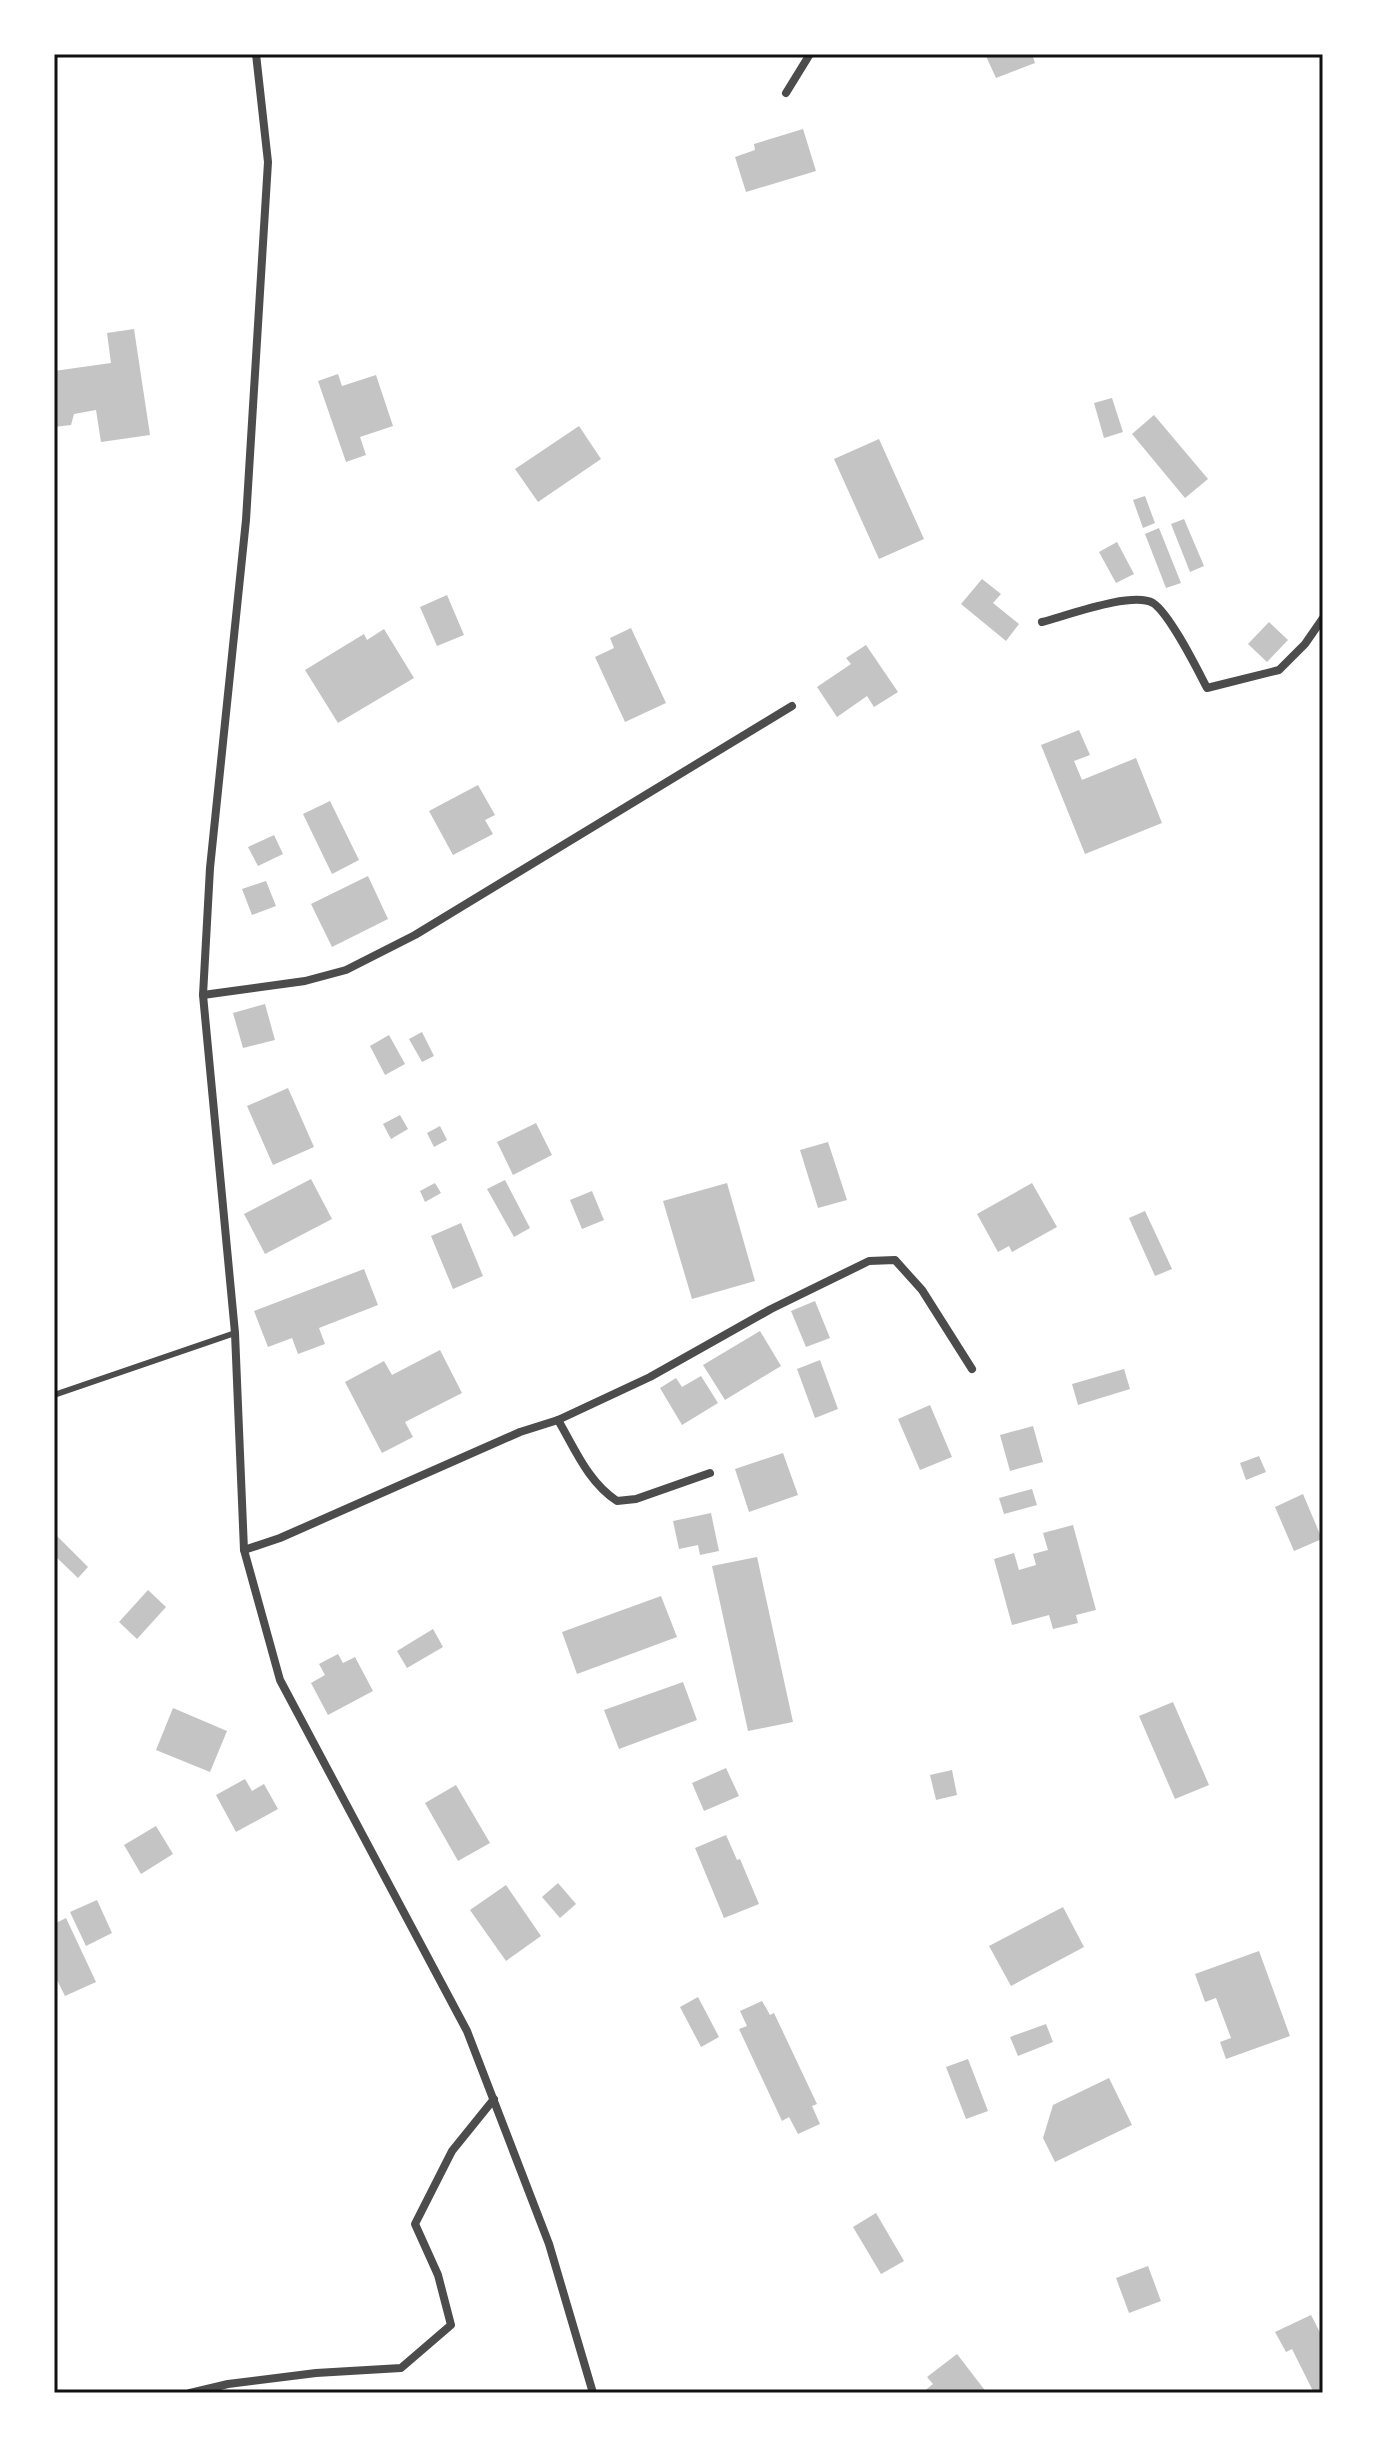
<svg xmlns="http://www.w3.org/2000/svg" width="1377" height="2447" viewBox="0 0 1377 2447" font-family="'Roboto Condensed',sans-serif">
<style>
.building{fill:#c4c4c4}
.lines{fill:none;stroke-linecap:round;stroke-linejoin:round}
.service{stroke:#4c4c4c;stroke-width:6}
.minor{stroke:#4c4c4c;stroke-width:8}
.neatline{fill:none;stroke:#111;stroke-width:3}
</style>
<rect width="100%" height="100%" fill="#fff"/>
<g class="building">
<polygon points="985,54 1032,54 1035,63 996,78"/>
<polygon points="803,129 816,171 746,192 735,157 755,150 754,144"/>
<polygon points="134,329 150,435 101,442 96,410 74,414 71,425 54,427 54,371 111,363 107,333"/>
<polygon points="338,374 342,386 376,375 393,426 360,437 366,455 346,462 318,381"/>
<polygon points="1112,398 1123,432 1104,438 1094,403"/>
<polygon points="1154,415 1208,479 1185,498 1132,434"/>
<polygon points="579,426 601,459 538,502 515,469"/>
<polygon points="879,439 924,539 879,559 834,459"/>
<polygon points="1145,496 1155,523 1143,528 1133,500"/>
<polygon points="1184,519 1204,566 1190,572 1171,524"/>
<polygon points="1159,528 1181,583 1166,588 1145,534"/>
<polygon points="1117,542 1134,574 1116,583 1099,552"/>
<polygon points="982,579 1001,594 993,603 1019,624 1006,641 961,604"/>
<polygon points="447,595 464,635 437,646 420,607"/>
<polygon points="1269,622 1288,640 1267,662 1248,644"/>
<polygon points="631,628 666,703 625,722 595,657 614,648 610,638"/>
<polygon points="384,629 414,678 338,723 305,670 364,634 367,640"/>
<polygon points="866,645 898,692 874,707 867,696 837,717 817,687 851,664 846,658"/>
<polygon points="1079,730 1090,755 1074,761 1082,780 1136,758 1162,823 1085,854 1041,745"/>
<polygon points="478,785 495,815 485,820 493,834 453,855 429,811"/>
<polygon points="330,801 359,860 332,874 303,814"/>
<polygon points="274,835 283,854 258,866 248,847"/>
<polygon points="368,876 388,919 332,947 311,904"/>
<polygon points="266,881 276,906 252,915 242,889"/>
<polygon points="265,1004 275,1040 243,1048 233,1013"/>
<polygon points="422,1032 434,1056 422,1062 409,1039"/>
<polygon points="389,1035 405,1064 385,1075 370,1046"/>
<polygon points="288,1088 314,1147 273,1165 247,1106"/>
<polygon points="400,1115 408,1129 391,1139 383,1124"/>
<polygon points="536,1123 552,1155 513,1175 497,1142"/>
<polygon points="440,1126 447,1140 434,1147 427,1133"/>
<polygon points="828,1142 847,1200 818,1208 800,1150"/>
<polygon points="311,1179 332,1219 265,1254 244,1214"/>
<polygon points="505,1180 530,1228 514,1237 487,1189"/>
<polygon points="435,1183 441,1193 425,1202 420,1191"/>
<polygon points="727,1183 755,1281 692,1299 663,1201"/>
<polygon points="1032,1183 1057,1227 1012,1252 1009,1246 998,1252 977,1214"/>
<polygon points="592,1191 604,1220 582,1229 570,1200"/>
<polygon points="1145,1211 1172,1269 1155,1276 1129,1218"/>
<polygon points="461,1223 483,1276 453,1289 431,1236"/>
<polygon points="364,1269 378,1305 319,1328 325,1344 298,1354 292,1338 268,1347 254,1311"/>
<polygon points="815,1301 830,1338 806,1347 791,1311"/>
<polygon points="760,1331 781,1366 725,1400 703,1365"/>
<polygon points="440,1350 462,1393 405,1422 413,1437 382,1453 345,1382 384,1361 392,1375"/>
<polygon points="820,1360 838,1409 815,1418 797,1369"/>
<polygon points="1124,1369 1130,1389 1078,1405 1072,1384"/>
<polygon points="701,1376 718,1403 682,1425 660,1388 676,1378 682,1387"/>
<polygon points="930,1405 952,1457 920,1470 898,1419"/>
<polygon points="1033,1426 1043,1462 1010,1471 1000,1435"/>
<polygon points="783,1453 798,1495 749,1512 735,1469"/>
<polygon points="1259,1456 1266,1472 1246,1480 1240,1463"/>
<polygon points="1032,1489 1037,1505 1004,1514 999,1498"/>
<polygon points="1303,1494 1322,1539 1294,1551 1275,1507"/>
<polygon points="711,1513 719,1551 700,1555 698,1545 679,1549 673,1521"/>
<polygon points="1073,1525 1096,1610 1076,1615 1078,1623 1053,1629 1049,1615 1012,1625 994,1559 1014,1553 1019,1570 1036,1565 1033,1554 1048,1550 1043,1533"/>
<polygon points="54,1533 88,1567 78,1578 54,1555"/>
<polygon points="757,1557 793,1722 748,1731 712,1566"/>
<polygon points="148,1590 166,1607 137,1639 119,1622"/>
<polygon points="661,1596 677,1637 577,1674 562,1632"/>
<polygon points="433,1629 443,1647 407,1668 397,1651"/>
<polygon points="338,1654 343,1663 355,1657 373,1691 328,1715 311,1683 325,1675 319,1664"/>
<polygon points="683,1682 697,1720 619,1749 604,1710"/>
<polygon points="1173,1702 1209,1785 1175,1799 1139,1716"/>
<polygon points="173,1708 227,1731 210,1772 156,1750"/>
<polygon points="726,1768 739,1796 704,1811 692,1783"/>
<polygon points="952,1770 957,1795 936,1800 930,1775"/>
<polygon points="245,1779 252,1791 264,1784 278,1809 236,1832 216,1795"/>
<polygon points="456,1785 490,1843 458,1861 425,1803"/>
<polygon points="156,1826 173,1854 141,1874 124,1845"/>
<polygon points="726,1835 737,1860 740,1859 759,1904 724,1918 695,1848"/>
<polygon points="558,1883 576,1904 560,1918 542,1897"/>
<polygon points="506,1885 541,1936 506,1961 470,1910"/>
<polygon points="97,1900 112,1933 86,1946 70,1912"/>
<polygon points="1063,1907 1084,1947 1011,1986 989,1946"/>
<polygon points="66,1918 96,1982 65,1996 54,1974 54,1924"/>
<polygon points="1259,1951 1290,2036 1226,2059 1220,2042 1231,2038 1216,1998 1205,2002 1195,1974"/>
<polygon points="698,1997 719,2037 701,2047 680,2007"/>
<polygon points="762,2001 770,2015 774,2013 817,2104 812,2106 820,2124 798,2134 789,2117 782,2121 739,2029 747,2026 740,2011"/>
<polygon points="1046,2024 1053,2042 1018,2056 1010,2037"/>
<polygon points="968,2059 988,2111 966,2119 946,2067"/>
<polygon points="1109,2078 1132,2125 1055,2162 1043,2138 1053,2105"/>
<polygon points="876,2213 904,2261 881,2274 853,2227"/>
<polygon points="1148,2266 1161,2301 1129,2313 1116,2278"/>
<polygon points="1311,2315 1323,2338 1323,2393 1314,2393 1292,2349 1286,2352 1275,2332"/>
<polygon points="957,2354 987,2393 922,2393 933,2384 927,2377"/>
</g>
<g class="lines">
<polyline class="service" points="54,1395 235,1333"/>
<g class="minor">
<polyline points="256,54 268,162 246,520 210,868 203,995 235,1333 244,1550 280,1680 467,2031 549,2244 593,2393"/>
<polyline points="786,93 810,54"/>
<path d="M1042,622C1066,616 1132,591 1153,603C1170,614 1197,669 1207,688L1279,670L1305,644L1323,618"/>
<polyline points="203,995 305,981 346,970 415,935 792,706"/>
<path d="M558,1420C575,1449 588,1482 617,1501L636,1499L710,1473"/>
<polyline points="244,1550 280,1538 520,1432 558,1420 650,1377 771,1309 869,1261 895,1260 922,1290 972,1369"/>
<polyline points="190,2393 228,2384 316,2373 401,2368 451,2325 438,2275 415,2224 452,2151 494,2099"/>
</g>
</g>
<rect width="1377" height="2447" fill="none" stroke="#ffffff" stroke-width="112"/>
<rect x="56" y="56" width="1265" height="2335" class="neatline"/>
</svg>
